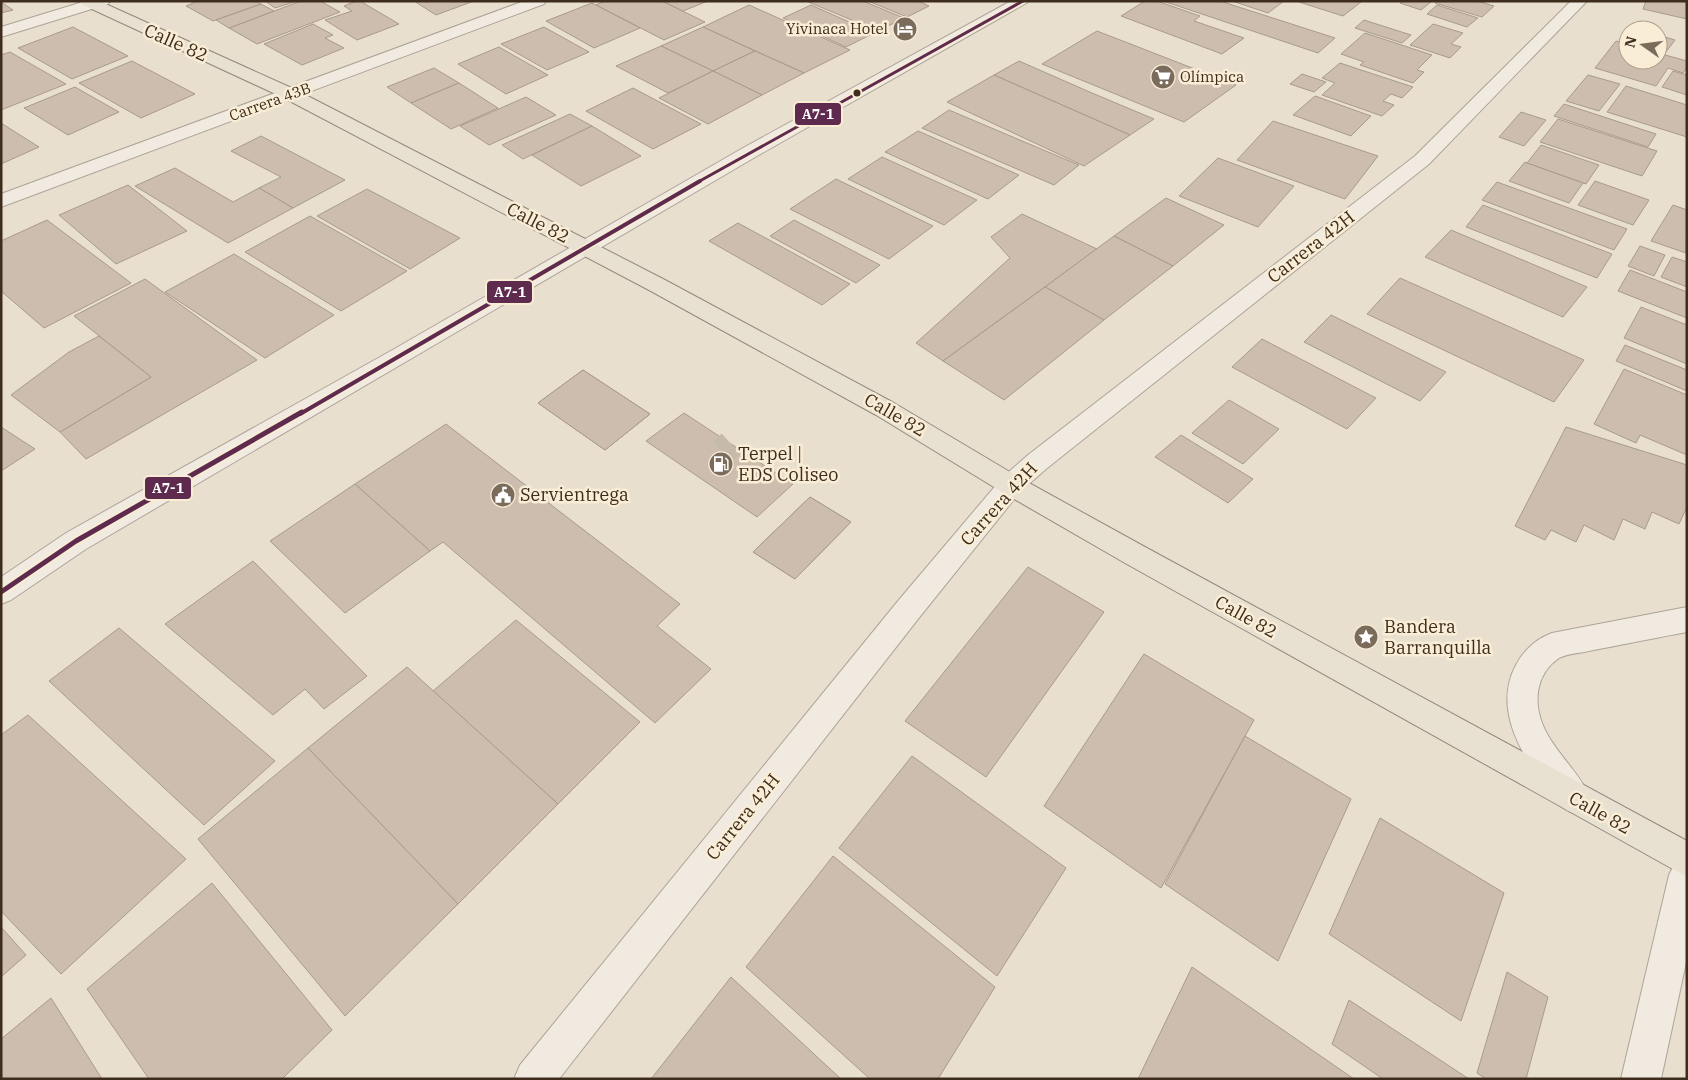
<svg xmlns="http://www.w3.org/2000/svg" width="1688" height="1080" viewBox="0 0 1688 1080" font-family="'IBM Plex Serif',serif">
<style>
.building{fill:#ccbdaf;stroke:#a99a8d}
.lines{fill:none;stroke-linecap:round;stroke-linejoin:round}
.minor-tunnel{stroke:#c6bbab;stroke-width:28;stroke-dasharray:28 14;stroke-linecap:butt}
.minor-casing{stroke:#aea497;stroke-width:2}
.major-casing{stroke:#93897e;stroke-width:2}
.minor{fill:#f0eae1;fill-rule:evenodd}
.major{fill:#e8e0d1;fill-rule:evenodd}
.bus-1-far2-casing{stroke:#f9edd5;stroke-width:5.5}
.bus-1-far1-casing{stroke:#f9edd5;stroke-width:7}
.bus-1-casing{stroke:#f9edd5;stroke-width:9}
.bus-1-far2{stroke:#5e2b4e;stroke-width:3}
.bus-1-far1{stroke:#5e2b4e;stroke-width:4}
.bus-1{stroke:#5e2b4e;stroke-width:5}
.bus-dot{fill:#3e2c1d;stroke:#f9edd5;stroke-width:2}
.labels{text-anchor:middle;stroke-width:5;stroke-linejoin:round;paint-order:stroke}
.far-poi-label{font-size:15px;fill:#3e2c1d;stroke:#f9edd5;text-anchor:end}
.far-street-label{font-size:15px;fill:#3e2c1d;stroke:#f9edd5}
.street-label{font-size:18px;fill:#3e2c1d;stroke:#f9edd5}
.poi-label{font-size:18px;fill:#3e2c1d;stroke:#f9edd5;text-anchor:start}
.line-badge{stroke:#f9edd5;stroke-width:2}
.badge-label{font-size:14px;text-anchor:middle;font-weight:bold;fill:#fff}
</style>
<rect width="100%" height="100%" fill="#e8dfce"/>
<g class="building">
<polygon points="198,1 256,1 261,4 213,21 186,6"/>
<polygon points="265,1 297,1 275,8"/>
<polygon points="301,1 320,1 340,12 257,44 229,28"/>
<polygon points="356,1 360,1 399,24 357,40 325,20 352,11 344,6"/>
<polygon points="414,1 474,1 436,15"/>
<polygon points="605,1 662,1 705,22 664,40 596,5"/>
<polygon points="662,1 708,1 683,11"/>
<polygon points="806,1 863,1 904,18 878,31"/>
<polygon points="868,1 918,1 929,6 907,17"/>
<polygon points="1145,1 1157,1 1200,16 1194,21 1244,38 1222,54 1121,16"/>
<polygon points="1163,1 1220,1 1335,38 1318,53"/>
<polygon points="1232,1 1284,1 1268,13"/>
<polygon points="1296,1 1358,1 1361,2 1343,16"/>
<polygon points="1403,1 1432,1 1421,10 1400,3"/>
<polygon points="1437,1 1477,1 1494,6 1482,17 1435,3"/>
<polygon points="1646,1 1687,1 1687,19 1643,9"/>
<polygon points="1,2 13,10 1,13"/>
<polygon points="592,3 640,28 594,48 546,21"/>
<polygon points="261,4 274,11 229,28 216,20"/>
<polygon points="749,5 850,50 804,73 703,27"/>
<polygon points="811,5 874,33 846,47 783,18"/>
<polygon points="1437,5 1478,18 1467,27 1427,14"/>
<polygon points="1364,20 1411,35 1402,43 1355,28"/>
<polygon points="313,24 333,35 325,38 344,48 302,65 264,44"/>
<polygon points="1433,24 1463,33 1451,44 1461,47 1450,58 1410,45"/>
<polygon points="73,27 128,56 72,79 18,48"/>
<polygon points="544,27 589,52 547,70 501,44"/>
<polygon points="703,27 755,51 713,71 661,46"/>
<polygon points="1097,31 1236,85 1184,122 1042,64"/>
<polygon points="1365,33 1432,55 1417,70 1424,72 1413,83 1360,65 1364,62 1341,54"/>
<polygon points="1658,35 1675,40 1666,52 1658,50"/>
<polygon points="1616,41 1628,44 1628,60 1658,60 1658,53 1687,61 1687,67 1683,73 1668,68 1656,86 1595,68"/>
<polygon points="661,46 713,71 668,93 616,66"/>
<polygon points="499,47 548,75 506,94 458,64"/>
<polygon points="755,51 804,73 762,95 713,71"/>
<polygon points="10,52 66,84 1,110 1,55"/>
<polygon points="132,61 195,94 141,118 79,83"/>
<polygon points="1019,61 1092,93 1154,119 1130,135 994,75"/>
<polygon points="1340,63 1413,87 1402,98 1391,94 1383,101 1394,105 1382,116 1322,95 1335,83 1322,78"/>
<polygon points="434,68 459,83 411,103 387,87"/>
<polygon points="713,71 762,95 708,124 659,98"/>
<polygon points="1673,71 1687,75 1687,95 1662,87"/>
<polygon points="1302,74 1326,82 1314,92 1290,84"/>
<polygon points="994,75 1130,135 1084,166 947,102"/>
<polygon points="1588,75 1620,84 1599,111 1566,101"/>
<polygon points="459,83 498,108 451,129 411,103"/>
<polygon points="1626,86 1687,105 1687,137 1607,112"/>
<polygon points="75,87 119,112 68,135 24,108"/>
<polygon points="633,88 701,124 653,149 586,111"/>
<polygon points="1315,96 1371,116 1351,136 1293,115"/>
<polygon points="526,97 556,115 489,145 460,126"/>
<polygon points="1564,104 1656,134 1648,147 1554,116"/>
<polygon points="949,110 1079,165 1054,185 922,128"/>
<polygon points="1521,112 1546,120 1524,146 1499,137"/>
<polygon points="570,114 592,126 523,159 502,145"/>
<polygon points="1558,119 1657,151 1642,176 1540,142"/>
<polygon points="1273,121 1378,156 1345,199 1237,160"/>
<polygon points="1,123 39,147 1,164"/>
<polygon points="592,126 641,156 581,186 532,155"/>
<polygon points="918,131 1019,175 988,199 885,152"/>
<polygon points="261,136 345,180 293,208 259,188 281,177 231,151"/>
<polygon points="1541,145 1599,165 1586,184 1527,163"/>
<polygon points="882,157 977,200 944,225 848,179"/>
<polygon points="1218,158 1294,186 1258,227 1179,196"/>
<polygon points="1525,162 1527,163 1583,183 1569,203 1509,181"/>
<polygon points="175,168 233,202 259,188 293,208 228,243 135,186"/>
<polygon points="836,179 933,226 889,259 790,209"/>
<polygon points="1595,181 1649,200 1633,225 1578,205"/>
<polygon points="1497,182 1627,229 1614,250 1482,200"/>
<polygon points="128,185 187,231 116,264 59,215"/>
<polygon points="367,189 460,238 410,269 317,216"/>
<polygon points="1166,198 1224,225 1173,266 1114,236"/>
<polygon points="1483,205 1612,254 1597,278 1466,227"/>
<polygon points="1673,205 1687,210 1686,253 1651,241"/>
<polygon points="1022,214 1097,249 943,361 916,343 1010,258 991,237"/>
<polygon points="310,216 407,271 341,311 245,252"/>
<polygon points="47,220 131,283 44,328 1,291 1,241"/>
<polygon points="794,220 880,265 856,283 770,236"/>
<polygon points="738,223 850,284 822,305 709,241"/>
<polygon points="1451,230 1587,287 1563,317 1425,257"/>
<polygon points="1114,236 1173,266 1104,320 1045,287"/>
<polygon points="1640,246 1665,255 1654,276 1628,266"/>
<polygon points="234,254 334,315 265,358 165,292"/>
<polygon points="1672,257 1687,262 1687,287 1661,277"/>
<polygon points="1630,270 1687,292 1687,318 1618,291"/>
<polygon points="1400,278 1584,360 1554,402 1367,314"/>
<polygon points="145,279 257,360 86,459 60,432 151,377 74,316"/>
<polygon points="1045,287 1104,320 1004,400 943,361"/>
<polygon points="1641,307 1687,325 1687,364 1624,338"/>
<polygon points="1331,315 1446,372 1420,401 1304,342"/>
<polygon points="99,336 151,377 60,432 11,395 69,352"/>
<polygon points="1262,339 1376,398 1347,429 1232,367"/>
<polygon points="1625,345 1687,370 1687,391 1616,361"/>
<polygon points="1624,369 1687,395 1687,455 1640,435 1636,443 1594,424"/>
<polygon points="583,370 650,414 605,450 538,403"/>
<polygon points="583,370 650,414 605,450 538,403"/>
<polygon points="1229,400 1279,429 1243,464 1192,433"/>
<polygon points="684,413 731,444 793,484 757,517 646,441"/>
<polygon points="446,424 680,604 657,626 711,669 655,723 443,542 430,551 355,484"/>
<polygon points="1,427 35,449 1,471"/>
<polygon points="1566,427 1687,465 1687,507 1679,524 1652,512 1645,529 1623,519 1614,540 1584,525 1576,542 1551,530 1545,540 1515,526"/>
<polygon points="1181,435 1253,479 1228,503 1155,457"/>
<polygon points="355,484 430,551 345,613 270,541"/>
<polygon points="810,497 851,522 795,579 753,552"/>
<polygon points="810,497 851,522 795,579 753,552"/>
<polygon points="253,561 367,676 324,709 305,689 273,715 165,624"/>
<polygon points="1028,567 1104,612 986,777 905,721"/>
<polygon points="516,620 640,722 558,804 433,691"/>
<polygon points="119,628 275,761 204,825 49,681"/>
<polygon points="1144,654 1254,720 1161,888 1044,806"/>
<polygon points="407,667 558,804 458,904 308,748"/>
<polygon points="28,715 186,859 61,974 1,911 1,735"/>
<polygon points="1245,736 1351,799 1278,961 1165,884"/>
<polygon points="308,748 458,904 345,1016 198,839"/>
<polygon points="912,756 1066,868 997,976 839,848"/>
<polygon points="1380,818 1504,893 1461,1021 1329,934"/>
<polygon points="833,856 995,987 938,1079 870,1079 746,967"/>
<polygon points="212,883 332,1030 282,1079 149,1079 87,989"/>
<polygon points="1,927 26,955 1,977"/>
<polygon points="1192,967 1354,1079 1138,1079"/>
<polygon points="1507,972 1548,997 1526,1079 1486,1079 1477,1073"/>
<polygon points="731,977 841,1079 651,1079"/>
<polygon points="51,998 102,1079 1,1079 1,1039"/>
<polygon points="1349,1000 1469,1079 1383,1079 1332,1044"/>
</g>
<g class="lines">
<polyline class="minor-tunnel" points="722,452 731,444"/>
<defs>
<g id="minor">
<polygon points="86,1 110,1 108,4 1,37 1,27"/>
<polygon points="524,1 546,1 544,4 1,207 1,194"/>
<polygon points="1011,1 1030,1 757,156 86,549 11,600 1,604 1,577 66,533 396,348 743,148"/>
<polygon points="1571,1 1587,1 1429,164 1046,469 1020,492 918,619 559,1079 514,1079 520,1065 898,601 1002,478 1028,455 1415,156"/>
<path d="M1687,607V632C1654,638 1621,645 1589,651C1580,653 1566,654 1559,658C1537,673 1533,699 1542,723C1553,751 1578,770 1590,797L1585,808L1573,813C1557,807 1549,793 1539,778C1516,745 1495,704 1516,665C1524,650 1536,639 1552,633Z"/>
<polygon points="1687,858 1687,958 1661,1079 1621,1079 1669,875 1675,863"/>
</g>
<polygon id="major" points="79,1 99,1 296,90 665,280 894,403 1020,478 1145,547 1687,841 1687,877 1125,563 1002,492 876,415 649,290 284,98 81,4"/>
</defs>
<use href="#minor" class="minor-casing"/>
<use href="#major" class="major-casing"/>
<use href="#minor" class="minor"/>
<use href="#major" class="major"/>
<defs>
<polyline id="bus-1-far2" points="698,182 1023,1"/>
<polyline id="bus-1-far1" points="300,414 700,181"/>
<polyline id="bus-1" points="1,592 76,541 302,412"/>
</defs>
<use href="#bus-1-far2" class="bus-1-far2-casing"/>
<use href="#bus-1-far1" class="bus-1-far1-casing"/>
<use href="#bus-1" class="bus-1-casing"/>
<use href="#bus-1-far2" class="bus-1-far2"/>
<use href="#bus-1-far1" class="bus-1-far1"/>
<use href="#bus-1" class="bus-1"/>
</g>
<defs>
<symbol id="hotel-disc" viewBox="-11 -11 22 22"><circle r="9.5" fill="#7a6b5b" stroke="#f9edd5"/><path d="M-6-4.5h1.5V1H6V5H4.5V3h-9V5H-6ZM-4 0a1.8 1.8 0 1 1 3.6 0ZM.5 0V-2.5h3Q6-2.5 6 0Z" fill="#fff"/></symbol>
<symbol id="supermarket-disc" viewBox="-11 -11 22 22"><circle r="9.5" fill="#7a6b5b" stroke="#f9edd5"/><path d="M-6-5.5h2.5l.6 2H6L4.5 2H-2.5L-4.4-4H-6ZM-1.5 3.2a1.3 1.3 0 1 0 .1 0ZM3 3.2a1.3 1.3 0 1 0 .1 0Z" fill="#fff"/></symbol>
<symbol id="fuel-disc" viewBox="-11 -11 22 22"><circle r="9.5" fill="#7a6b5b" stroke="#f9edd5"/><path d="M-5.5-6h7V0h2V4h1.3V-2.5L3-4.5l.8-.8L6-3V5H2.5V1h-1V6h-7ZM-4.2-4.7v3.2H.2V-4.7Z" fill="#fff"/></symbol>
<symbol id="civic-disc" viewBox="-11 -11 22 22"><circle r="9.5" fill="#7a6b5b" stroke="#f9edd5"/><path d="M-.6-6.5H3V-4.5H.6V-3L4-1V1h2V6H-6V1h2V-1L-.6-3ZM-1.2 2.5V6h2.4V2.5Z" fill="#fff"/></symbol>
<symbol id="sight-disc" viewBox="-11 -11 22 22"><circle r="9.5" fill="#7a6b5b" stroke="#f9edd5"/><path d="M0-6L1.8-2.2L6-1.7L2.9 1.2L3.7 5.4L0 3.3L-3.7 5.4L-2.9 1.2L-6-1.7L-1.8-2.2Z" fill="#fff"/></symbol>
</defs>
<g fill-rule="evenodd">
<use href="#hotel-disc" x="891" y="15" width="28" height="28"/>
<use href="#supermarket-disc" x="1149" y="63" width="28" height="28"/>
<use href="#fuel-disc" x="707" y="450" width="28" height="28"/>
<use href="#civic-disc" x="489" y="481" width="28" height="28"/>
<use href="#sight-disc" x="1352" y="623" width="28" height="28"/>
</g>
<circle class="bus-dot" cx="857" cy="93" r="4.5"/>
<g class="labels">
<g class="far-poi-label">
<text x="888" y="34">Yivinaca Hotel</text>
<text x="1180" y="82" text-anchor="start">Olímpica</text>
</g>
<g class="far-street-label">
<text transform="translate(270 102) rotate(-20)" y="5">Carrera 43B</text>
</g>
<g class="street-label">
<text transform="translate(176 43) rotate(24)" y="6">Calle 82</text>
<text transform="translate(538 223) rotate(27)" y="6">Calle 82</text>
<text transform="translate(1311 247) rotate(-38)" y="6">Carrera 42H</text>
<text transform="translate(895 415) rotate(30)" y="6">Calle 82</text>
<text transform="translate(999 504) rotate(-48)" y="6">Carrera 42H</text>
<text transform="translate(1246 617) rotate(29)" y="6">Calle 82</text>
<text transform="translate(1600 813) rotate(29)" y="6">Calle 82</text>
<text transform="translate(743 817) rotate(-51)" y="6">Carrera 42H</text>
</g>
<g class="poi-label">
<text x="738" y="460">Terpel |<tspan x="738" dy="21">EDS Coliseo</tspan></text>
<text x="520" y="501">Servientrega</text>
<text x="1384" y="633">Bandera<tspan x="1384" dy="21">Barranquilla</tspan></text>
</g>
</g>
<g class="line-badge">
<rect x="794" y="102" width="48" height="24" rx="5" fill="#5e2b4e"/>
<rect x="486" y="280" width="47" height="24" rx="5" fill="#5e2b4e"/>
<rect x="144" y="476" width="48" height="24" rx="5" fill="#5e2b4e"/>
</g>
<g class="badge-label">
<text x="818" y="119">A7-1</text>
<text x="510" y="297">A7-1</text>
<text x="168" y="493">A7-1</text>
</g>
<rect width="1688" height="1080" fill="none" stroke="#3e2c1d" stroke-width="5"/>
<g transform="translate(1643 45) rotate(284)"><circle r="24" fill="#f9edd5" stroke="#aea08b"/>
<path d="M0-4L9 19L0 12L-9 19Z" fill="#7a6b5b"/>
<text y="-8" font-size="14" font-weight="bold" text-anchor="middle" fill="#3e2c1d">N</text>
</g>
</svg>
